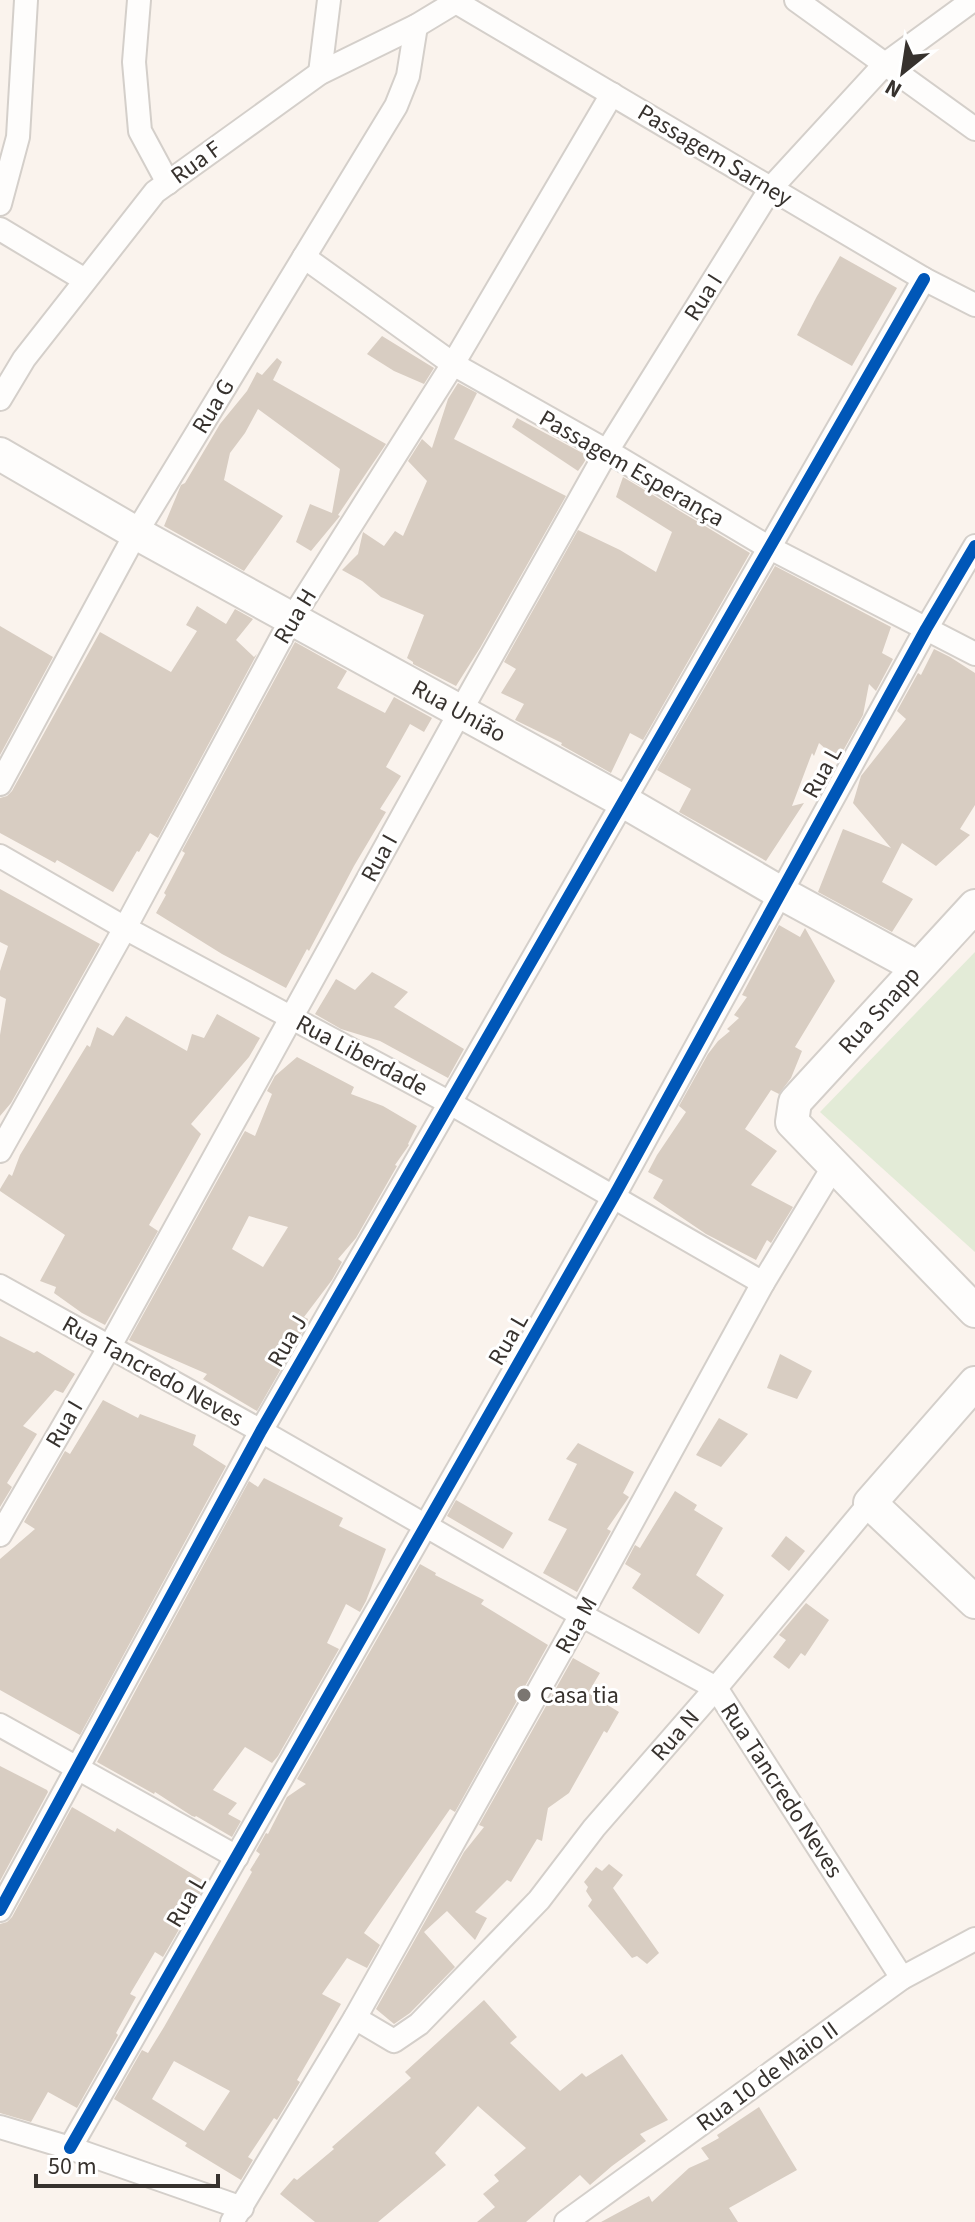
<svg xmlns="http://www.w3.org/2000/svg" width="975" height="2222" viewBox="0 0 975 2222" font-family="'Source Sans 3',sans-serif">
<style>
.green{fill:#e3ebd7}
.building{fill:#d8cdc2;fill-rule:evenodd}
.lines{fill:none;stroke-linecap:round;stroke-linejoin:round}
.minor-casing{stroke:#d4cfca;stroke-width:26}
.secondary-casing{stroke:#d4cfca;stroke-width:36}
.minor{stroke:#fefdfc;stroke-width:22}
.secondary{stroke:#fefdfc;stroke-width:32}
.cycleway-casing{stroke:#fff;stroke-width:17}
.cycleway{stroke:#0057b8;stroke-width:12}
.poi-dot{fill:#7b7671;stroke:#fff;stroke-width:3}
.labels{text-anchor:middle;stroke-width:6;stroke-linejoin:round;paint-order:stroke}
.street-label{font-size:24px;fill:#37322e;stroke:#fff}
.poi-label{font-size:24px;fill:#37322e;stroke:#fff;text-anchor:start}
</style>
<rect width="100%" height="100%" fill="#faf3ed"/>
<polygon class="green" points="975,952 975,1252 820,1112"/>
<g class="building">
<polygon points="840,256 897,288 852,366 797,335 816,298"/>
<polygon points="382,336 434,368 424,384 394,371 367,354"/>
<polygon points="277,358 282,362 273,380 386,444 338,515 340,516 311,551 296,542 310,504 332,513 340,469 258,409 245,433 230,453 224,480 283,516 244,571 164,526 181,485 185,483 220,424 247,391 257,372 262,375"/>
<polygon points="458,383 477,393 454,439 566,496 480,648 456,686 413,664 413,662 407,658 424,615 381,597 362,581 342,570 358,554 363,532 384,546 395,531 403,536 427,481 408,461 422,439 432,448 448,399"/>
<polygon points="517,418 588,456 583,464 578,471 512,427"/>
<polygon points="623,477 750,553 643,740 630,733 611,773 561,745 562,743 515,720 524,704 501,693 516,669 504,662 578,530 620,550 656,572 672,532 616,497"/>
<polygon points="775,566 891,627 882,653 893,659 876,691 869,684 863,715 838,760 819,743 814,756 812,753 792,806 804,803 766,861 679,812 691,789 657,770"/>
<polygon points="197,606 226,624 235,609 253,619 236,640 254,657 257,654 158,838 150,833 139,852 137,851 113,892 57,860 55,863 0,833 0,798 7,796 12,791 100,632 171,672 197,631 186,625"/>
<polygon points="0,626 53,657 0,755"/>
<polygon points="295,642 347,671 337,688 385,713 394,697 432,718 424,732 410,724 386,767 401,776 380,809 386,812 354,866 309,951 307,949 286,988 222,954 156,913 166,895 164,893 185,853 182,851"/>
<polygon points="934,649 950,657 975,673 975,805 960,829 970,835 936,866 902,843 882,882 913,899 892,932 818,892 843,829 891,848 853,803 861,776 906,719 897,711 918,673 921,675"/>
<polygon points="0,889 100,944 11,1103 0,1116 0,1035 6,999 0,996 0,971 8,946 0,942"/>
<polygon points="779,925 800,937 805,928 835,981 795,1047 802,1051 791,1078 779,1094 771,1090 745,1129 777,1151 751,1185 793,1207 771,1243 767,1240 756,1260 706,1234 653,1198 663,1180 648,1172 657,1155 686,1112 679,1106 708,1054 718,1041 730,1031 727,1029 739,1018 734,1015 747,997 742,995"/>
<polygon points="372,972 408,992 394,1007 464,1049 448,1078 380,1041 341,1029 315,1014 336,979 355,990"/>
<polygon points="217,1014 260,1038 249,1057 191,1124 201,1134 149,1225 158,1231 105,1325 82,1313 54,1293 56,1287 40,1281 65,1235 0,1191 0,1189 9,1174 12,1176 20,1155 87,1045 90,1047 97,1027 113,1036 126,1016 187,1051 192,1034 204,1038"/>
<path d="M297,1057L354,1087L351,1094L383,1106L417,1126L408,1144L409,1145L395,1165L397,1166L356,1238L338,1259L342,1262L332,1280L304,1317L308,1319L306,1325L257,1411L203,1379L207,1374L129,1340L242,1136L245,1131L255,1136L272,1094L267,1091L275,1076ZM249,1216L288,1227L263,1267L232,1249Z"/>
<polygon points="0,1336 34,1353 37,1351 75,1374 63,1393 55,1390 23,1426 37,1434 7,1483 12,1487 0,1507"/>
<polygon points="780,1354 812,1371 797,1399 767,1388"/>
<polygon points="103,1400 138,1418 140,1414 196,1435 193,1445 226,1466 80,1735 0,1690 0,1559 35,1529 24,1522 65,1451 70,1454"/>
<polygon points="719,1418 748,1434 721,1467 696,1455"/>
<polygon points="578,1443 634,1472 623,1493 629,1497 607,1529 611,1531 577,1592 543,1573 567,1529 548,1520 577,1464 566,1459"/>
<polygon points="264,1478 343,1518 339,1526 386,1549 366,1601 360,1612 346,1604 327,1643 339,1649 278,1756 272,1763 245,1747 213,1790 237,1803 228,1814 241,1821 232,1837 196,1816 195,1817 192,1816 155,1792 154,1794 97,1762 249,1481 258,1487"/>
<polygon points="675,1491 697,1505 694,1510 723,1528 696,1575 724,1595 699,1634 632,1588 641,1574 625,1564 635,1545 640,1548"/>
<polygon points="456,1500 513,1533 503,1549 447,1516"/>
<polygon points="786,1536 805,1551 789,1571 771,1556"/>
<path d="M420,1564L436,1573L435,1575L484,1600L481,1604L548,1645L455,1812L450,1809L364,1933L380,1945L367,1968L347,1958L322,1994L341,2004L297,2080L300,2082L277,2120L274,2118L248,2157L253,2160L241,2180L185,2146L187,2143L114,2099L142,2050L148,2053L164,2027L252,1872L250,1870L260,1854L256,1851L266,1833L268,1834L287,1797L306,1784L297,1779ZM174,2061L230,2091L204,2131L152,2099Z"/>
<polygon points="806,1603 829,1620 805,1656 801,1653 789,1669 773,1657 786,1640 779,1635"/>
<polygon points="573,1658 600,1673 588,1693 619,1712 607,1733 604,1731 569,1793 548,1808 542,1841 537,1839 511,1882 507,1880 475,1912 487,1918 475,1940 447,1911 424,1932 455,1967 410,2013 394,2024 376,2009 464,1852 484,1827 479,1825"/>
<polygon points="0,1766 47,1790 48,1792 0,1881"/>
<polygon points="72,1807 115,1832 117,1828 204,1881 203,1888 163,1957 155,1952 130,1994 136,1997 116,2033 118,2035 77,2108 48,2092 31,2122 0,2113 0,1924 7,1922 12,1917"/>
<polygon points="609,1864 623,1875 613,1888 659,1953 647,1964 637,1956 632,1958 588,1906 592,1900 586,1891 588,1887 584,1882 596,1867 602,1871"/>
<polygon points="484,2000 517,2037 510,2043 560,2091 582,2073 586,2077 622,2054 668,2120 640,2134 646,2141 612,2166 590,2185 580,2175 526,2222 477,2222 495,2207 483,2194 499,2181 494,2175 526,2148 478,2106 435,2153 446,2165 378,2222 315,2222 280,2194 294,2178 297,2180 334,2149 332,2147 411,2078 405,2072"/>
<polygon points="759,2107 797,2170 729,2208 738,2222 601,2222 649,2196 652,2202 689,2168 709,2159 701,2148 719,2138 717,2135"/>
</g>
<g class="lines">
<defs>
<g id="minor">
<polyline points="139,0 134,62 140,131 168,183"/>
<polyline points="796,0 975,129"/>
<polyline points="456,2 924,279 975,305"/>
<polyline points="320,73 329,0"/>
<polyline points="0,204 18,137 26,0"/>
<polyline points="0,229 85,280"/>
<polyline points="304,257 453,364 607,451 768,547 975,654"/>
<polyline points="0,399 24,359 155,192 320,73 416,26 459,0"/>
<polyline points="0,784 136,533 396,106 408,76 416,26"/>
<polyline points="0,856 125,928 450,1103 763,1283"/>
<polyline points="0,1151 125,928 291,620 453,364 612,94"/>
<polyline points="0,1286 261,1431 581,1615 716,1688 902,1978"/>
<polyline points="0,1535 110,1346 460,712 607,451 771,188 884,65 973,0"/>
<polyline points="0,1725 237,1857"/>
<polyline points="0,1910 261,1431 924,279"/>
<path id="s1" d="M355,2018L394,2041L419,2024L539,1900L594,1828L716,1688L870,1503"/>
<polyline points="0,2127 70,2148 242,2208"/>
<polyline points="70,2148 614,1196 926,629 975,546"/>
<polyline points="232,2222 355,2018 581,1615 763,1283 835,1164"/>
<polyline points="566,2222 902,1978 975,1939"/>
</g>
<g id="secondary">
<path id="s2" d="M0,454L136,533L623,801L781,893L917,967"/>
<polyline points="975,906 795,1102 792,1122 975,1311"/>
<polyline points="975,1383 870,1503 975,1602"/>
</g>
</defs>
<use href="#minor" class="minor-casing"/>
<use href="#secondary" class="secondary-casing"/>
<use href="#minor" class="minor"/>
<use href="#secondary" class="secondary"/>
<defs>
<g id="cycleway">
<polyline points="0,1910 261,1431 924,279"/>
<polyline points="70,2148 614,1196 926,629 975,546"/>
</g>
</defs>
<use href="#cycleway" class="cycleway-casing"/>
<use href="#cycleway" class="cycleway"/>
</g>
<circle class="poi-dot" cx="524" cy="1695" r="8"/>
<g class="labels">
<g class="street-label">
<text transform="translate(715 155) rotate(31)" y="8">Passagem Sarney</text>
<text transform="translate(196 162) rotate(-36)" y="8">Rua F</text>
<text transform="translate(703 297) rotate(-58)" y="8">Rua I</text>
<text transform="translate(213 406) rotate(-59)" y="8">Rua G</text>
<text transform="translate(632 468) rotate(30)" y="8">Passagem Esperança</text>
<text transform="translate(295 616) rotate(-59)" y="8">Rua H</text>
<text dy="8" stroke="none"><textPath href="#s2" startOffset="526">Rua União</textPath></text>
<text transform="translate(822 772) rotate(-61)" y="8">Rua L</text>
<text transform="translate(379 858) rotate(-61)" y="8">Rua I</text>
<text transform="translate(879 1010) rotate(-48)" y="8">Rua Snapp</text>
<text transform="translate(362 1055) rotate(28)" y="8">Rua Liberdade</text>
<text transform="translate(508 1339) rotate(-60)" y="8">Rua L</text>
<text transform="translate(287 1341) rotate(-60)" y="8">Rua J</text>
<text transform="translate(153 1371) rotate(29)" y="8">Rua Tancredo Neves</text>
<text transform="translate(64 1424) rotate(-60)" y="8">Rua I</text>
<text transform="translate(576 1625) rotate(-61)" y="8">Rua M</text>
<text dy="8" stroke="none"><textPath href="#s1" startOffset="462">Rua N</textPath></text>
<text transform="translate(782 1790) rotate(57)" y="8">Rua Tancredo Neves</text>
<text transform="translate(186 1901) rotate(-60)" y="8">Rua L</text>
<text transform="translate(767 2076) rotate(-36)" y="8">Rua 10 de Maio II</text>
</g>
<g class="poi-label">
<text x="540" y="1703">Casa tia</text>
</g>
</g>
<g transform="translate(903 72) rotate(210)" stroke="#ffffff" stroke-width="6" paint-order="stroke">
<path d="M0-6L14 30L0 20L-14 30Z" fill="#37322e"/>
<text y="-12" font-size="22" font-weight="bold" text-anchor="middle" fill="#37322e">N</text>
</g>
<path d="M36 2174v12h182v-12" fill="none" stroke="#37322e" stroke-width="4"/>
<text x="48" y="2174" font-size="24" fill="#37322e" stroke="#ffffff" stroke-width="6" paint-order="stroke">50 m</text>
</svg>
